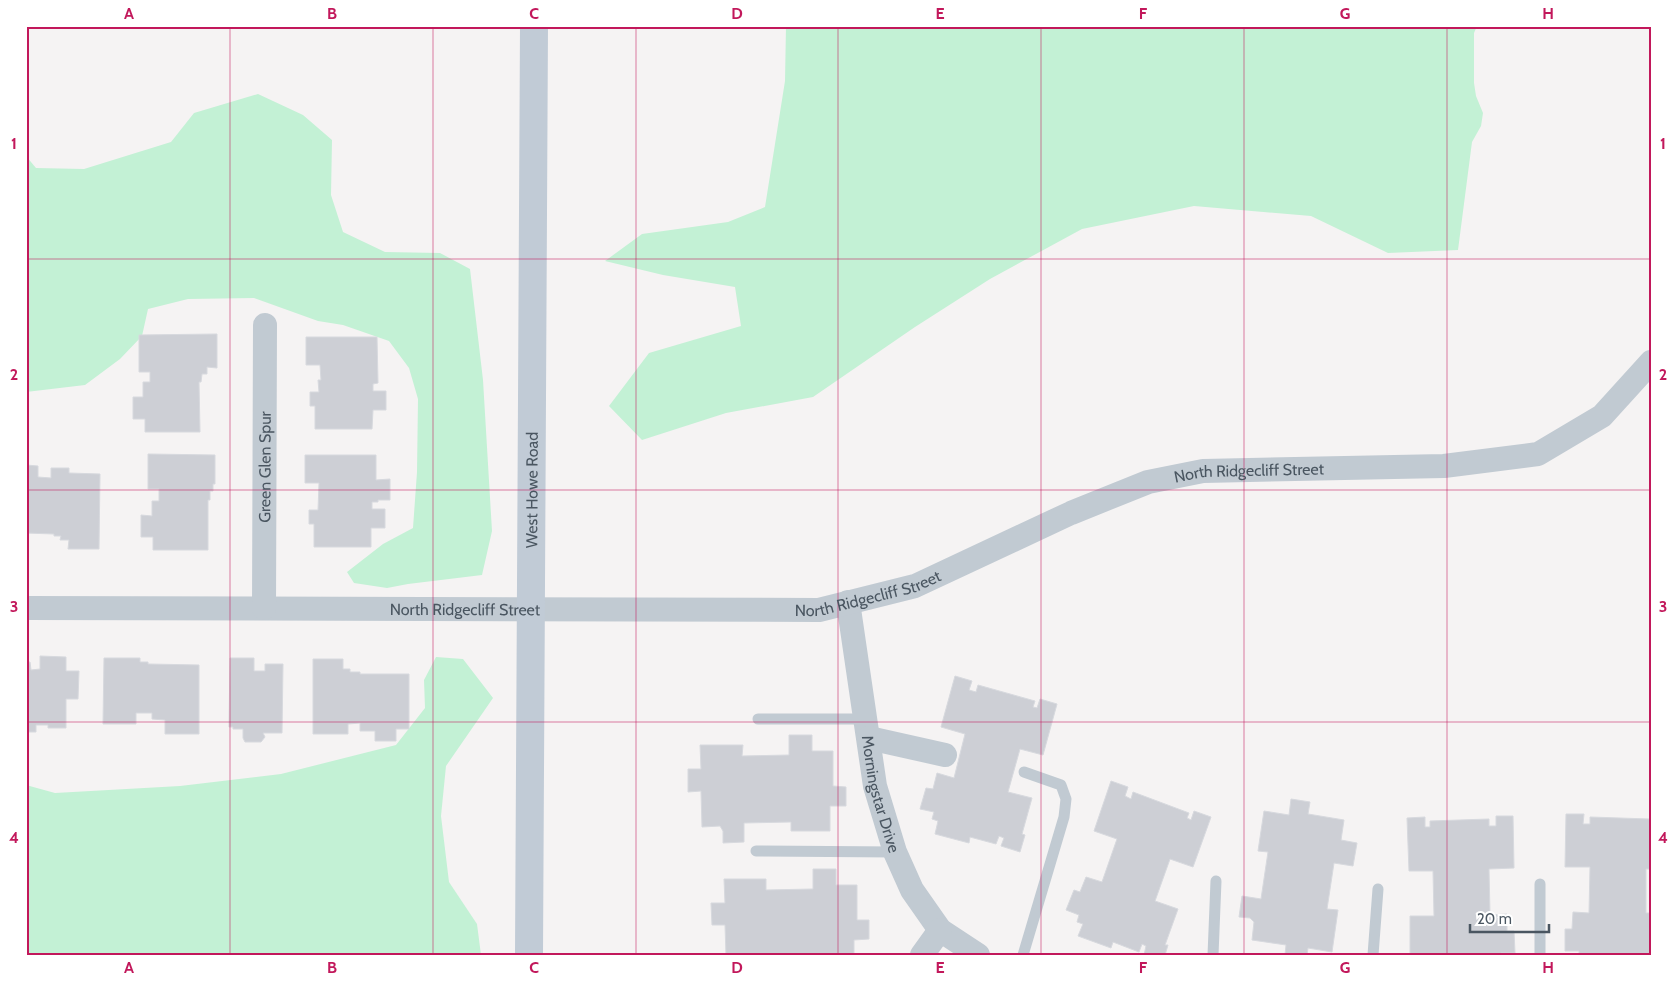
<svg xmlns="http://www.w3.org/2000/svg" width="1677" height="981" viewBox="0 0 1677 981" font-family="Cabin,sans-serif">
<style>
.green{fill:#c3f1d5}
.building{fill:#cdcfd5;stroke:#d7d9de}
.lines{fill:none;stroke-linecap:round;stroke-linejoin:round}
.lane{stroke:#c1cad2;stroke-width:11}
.street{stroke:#c1cad2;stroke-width:24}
.secondary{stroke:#c1cbd6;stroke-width:28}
.grid{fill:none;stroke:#c2185b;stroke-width:1;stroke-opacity:0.55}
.labels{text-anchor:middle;stroke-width:4;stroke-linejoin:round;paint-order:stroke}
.street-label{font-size:16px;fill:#4a5661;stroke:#fff}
.neatline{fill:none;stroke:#c2185b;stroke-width:2}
.grid-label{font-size:16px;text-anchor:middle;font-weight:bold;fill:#c2185b}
</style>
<rect width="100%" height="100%" fill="#f5f3f3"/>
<g class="green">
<polygon points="786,26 1477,26 1474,33 1474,83 1476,96 1483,113 1481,126 1472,142 1458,250 1388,253 1311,216 1194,206 1082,229 990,279 915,327 813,397 726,413 642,440 609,406 649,353 741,326 735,287 663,275 605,261 642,234 728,222 765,207 785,81"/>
<polygon points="258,94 303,115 332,140 331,195 343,232 385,252 440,253 470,269 483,380 492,531 482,575 408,584 387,588 354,583 347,572 383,544 413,528 417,472 418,399 409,368 389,341 343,325 318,321 254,298 188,299 148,309 142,336 120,359 85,385 26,392 26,156 36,168 84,169 171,142 194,113"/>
<polygon points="436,657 463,659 493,698 446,766 441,816 449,882 477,924 481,955 26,955 26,785 55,793 180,786 281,774 396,745 425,708 424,680"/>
</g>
<g class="building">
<polygon points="217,334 217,368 207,367 207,374 202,374 201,382 199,382 200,432 145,432 145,419 133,419 133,397 143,397 143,382 150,382 150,372 139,372 139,335"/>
<polygon points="306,337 377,337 378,383 373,384 373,391 386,391 386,410 373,410 372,429 315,429 315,406 310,406 310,392 319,392 318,380 321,380 320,365 306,365"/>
<polygon points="148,454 215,455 215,484 213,484 213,491 210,491 210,500 208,500 208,550 153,550 153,537 141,537 141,515 152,516 152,501 159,501 159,489 148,489"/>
<polygon points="305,455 376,455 376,480 390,479 390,500 378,500 378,502 372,502 372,509 385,509 385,528 371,528 371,547 314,547 314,524 309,524 309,510 318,510 319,483 305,483"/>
<polygon points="26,465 38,466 38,477 51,478 51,468 69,468 69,473 100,474 99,549 68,549 69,540 60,540 61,536 54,536 54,534 26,533"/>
<polygon points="40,656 66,657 66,671 79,671 78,699 66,699 66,728 48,728 48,725 36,725 36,732 26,732 26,662 30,662 31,670 40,669"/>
<polygon points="104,658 140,658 140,662 148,662 148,664 199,665 199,734 165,734 165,720 152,719 152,713 136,713 136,724 103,724"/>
<polygon points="230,658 254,658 254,671 265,671 265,664 283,664 282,733 263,733 265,737 261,742 245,742 243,738 243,729 233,729 233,727 229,727"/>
<polygon points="313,659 343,659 343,669 350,669 350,672 360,672 360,674 409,674 409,729 396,729 396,741 375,741 375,731 360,731 360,723 348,724 348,734 313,734"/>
<polygon points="955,676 972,681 969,690 976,692 978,685 1035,701 1033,707 1037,708 1040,699 1057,704 1043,755 1020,749 1008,792 1032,798 1022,834 1025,835 1020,852 1001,846 1004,838 999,836 996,844 970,837 969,843 935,834 938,821 932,819 934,812 920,809 926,788 933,789 937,773 954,778 965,734 941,727"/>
<polygon points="789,735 812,735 812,751 833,751 833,786 846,787 846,806 830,806 830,831 791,831 791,822 744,823 744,842 723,843 723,831 720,826 702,827 701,791 688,792 688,769 701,769 700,745 743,745 742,756 789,755"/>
<polygon points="1111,781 1128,787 1125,796 1131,799 1133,792 1189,813 1187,818 1191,820 1194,811 1211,817 1193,867 1170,859 1155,901 1178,909 1165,945 1168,945 1165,955 1144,955 1146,946 1142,944 1139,952 1113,942 1111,948 1078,936 1083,924 1077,922 1079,915 1066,910 1074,890 1080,892 1086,877 1102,882 1117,839 1094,831"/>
<polygon points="1291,799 1310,802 1308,814 1344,820 1341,840 1357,843 1353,866 1334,863 1327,909 1338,910 1332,952 1308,948 1307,955 1285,955 1286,945 1252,940 1254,922 1250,918 1239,917 1242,896 1261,899 1268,852 1258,851 1264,811 1289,815"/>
<polygon points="1566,814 1584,814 1583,824 1590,824 1590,817 1649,819 1650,824 1651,825 1651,869 1646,869 1646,913 1651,913 1651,955 1579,955 1579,951 1565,951 1565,929 1572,929 1573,912 1589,913 1590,867 1565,867"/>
<polygon points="1496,816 1513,816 1514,868 1489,869 1490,915 1507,914 1507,931 1514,931 1515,953 1501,953 1501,955 1407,955 1410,954 1410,916 1434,916 1433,871 1409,871 1407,818 1425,817 1425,827 1430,827 1430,821 1489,819 1489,826 1496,826"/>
<polygon points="813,869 836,869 836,885 857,885 857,920 869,920 869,939 854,940 854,955 726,955 725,925 712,925 711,903 725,903 724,879 766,879 766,890 813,889"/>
</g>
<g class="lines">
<g class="lane">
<polyline points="758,719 865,719"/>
<polyline points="756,851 895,852"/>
<polyline points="1023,955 1064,817 1066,799 1061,785 1024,772"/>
<polyline points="1213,955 1216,881"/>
<polyline points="1373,955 1378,889"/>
<polyline points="1540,955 1540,884"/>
</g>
<g class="street">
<path id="s1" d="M848,602L875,786L895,852L912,890L940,930L978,955"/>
<path id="s2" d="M26,608L819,610L915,586L1071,513L1148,482L1203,471L1444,466L1538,454L1602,416L1651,362"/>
<path id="s3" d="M264,608L265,325"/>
<polyline points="869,738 945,755"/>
<polyline points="922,955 940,930"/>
</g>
<path class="secondary" id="s4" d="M529,955L534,26"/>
</g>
<path class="grid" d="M230,26V955M433,26V955M636,26V955M838,26V955M1041,26V955M1244,26V955M1447,26V955M26,259H1651M26,490H1651M26,722H1651"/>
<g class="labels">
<g class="street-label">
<text dy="6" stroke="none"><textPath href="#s3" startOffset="141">Green Glen Spur</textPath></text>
<text dy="6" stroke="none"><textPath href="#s2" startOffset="1249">North Ridgecliff Street</textPath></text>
<text dy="6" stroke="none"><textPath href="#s4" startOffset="465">West Howe Road</textPath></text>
<text dy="6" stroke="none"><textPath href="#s2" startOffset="844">North Ridgecliff Street</textPath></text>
<text dy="6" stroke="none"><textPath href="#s2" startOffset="439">North Ridgecliff Street</textPath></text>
<text dy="6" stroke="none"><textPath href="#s1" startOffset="195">Morningstar Drive</textPath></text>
</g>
</g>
<rect width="1677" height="981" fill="none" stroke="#ffffff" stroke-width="55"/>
<path d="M1470 924v8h79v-8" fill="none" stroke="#4a5661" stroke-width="2.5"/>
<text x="1477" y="924" font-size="15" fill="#4a5661" stroke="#ffffff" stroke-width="4" paint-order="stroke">20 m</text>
<rect x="28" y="28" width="1622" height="926" class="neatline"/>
<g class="grid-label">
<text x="129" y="19">A</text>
<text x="332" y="19">B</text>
<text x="534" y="19">C</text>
<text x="737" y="19">D</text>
<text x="940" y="19">E</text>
<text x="1143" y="19">F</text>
<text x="1345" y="19">G</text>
<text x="1548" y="19">H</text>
<text x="14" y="149">1</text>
<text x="1663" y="149">1</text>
<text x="14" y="380">2</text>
<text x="1663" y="380">2</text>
<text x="14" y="612">3</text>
<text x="1663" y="612">3</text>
<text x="14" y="843">4</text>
<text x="1663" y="843">4</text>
<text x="129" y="973">A</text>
<text x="332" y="973">B</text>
<text x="534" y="973">C</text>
<text x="737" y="973">D</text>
<text x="940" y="973">E</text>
<text x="1143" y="973">F</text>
<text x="1345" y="973">G</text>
<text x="1548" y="973">H</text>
</g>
</svg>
